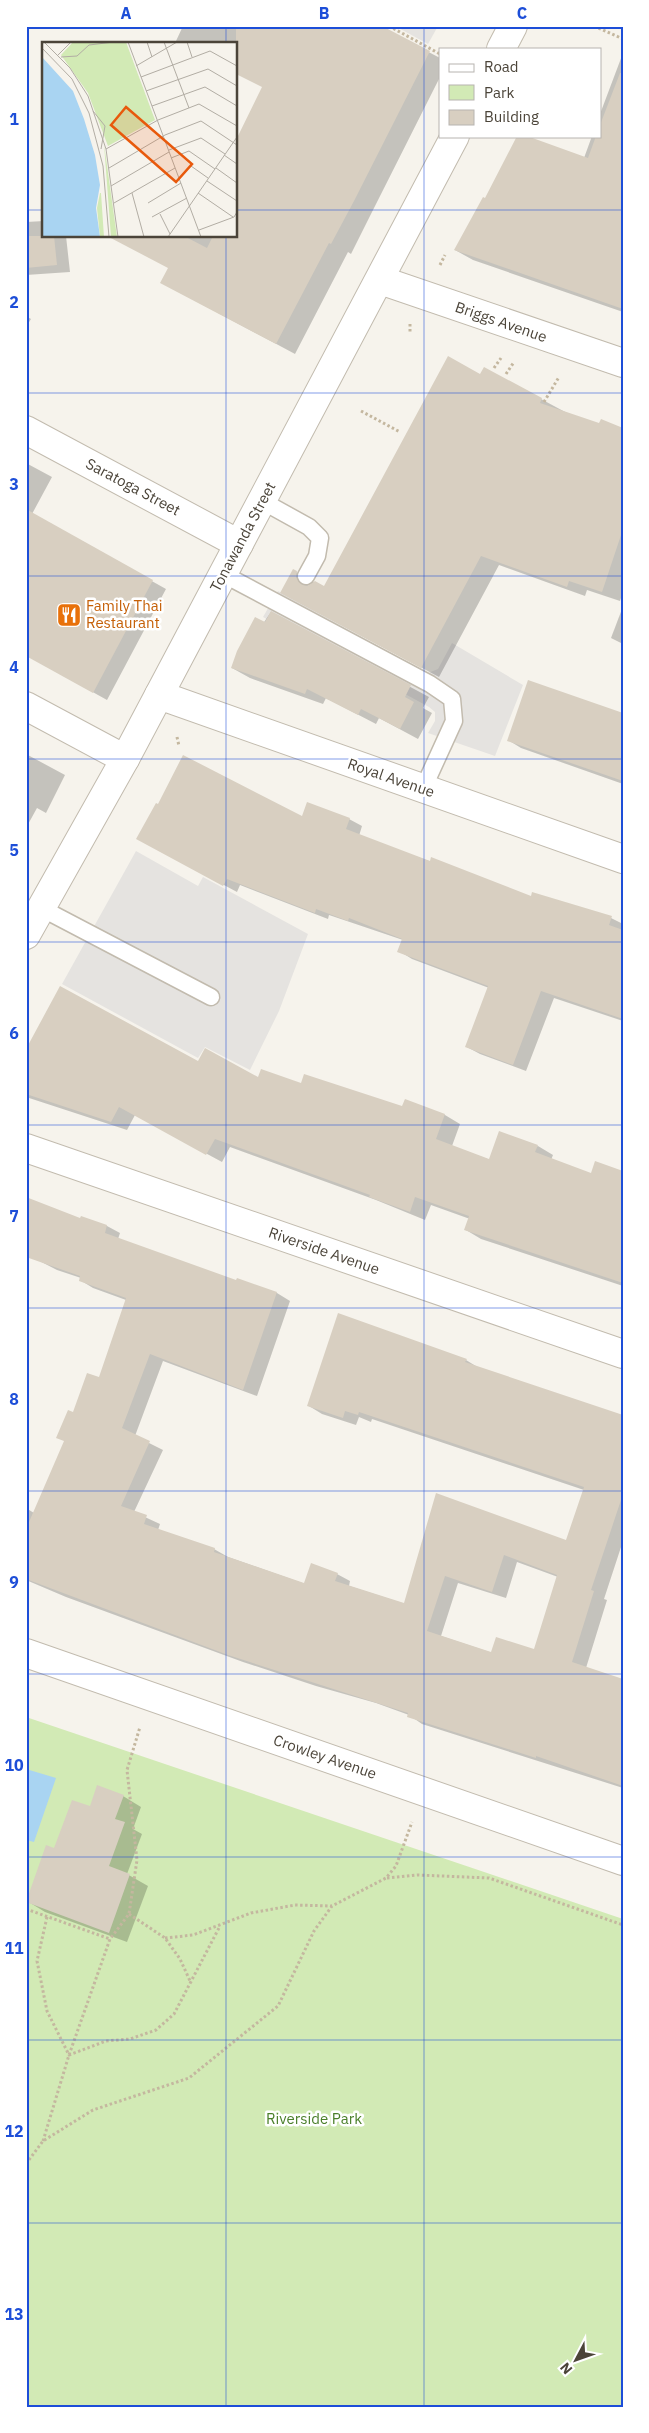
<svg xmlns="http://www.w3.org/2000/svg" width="649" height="2433" viewBox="0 0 649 2433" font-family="'IBM Plex Sans',sans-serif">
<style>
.green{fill:#d2eab5}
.parking{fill:#e5e3e0}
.water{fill:#a9d4f2}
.shadow{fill:#0003;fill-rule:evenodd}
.building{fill:#d8cfc1;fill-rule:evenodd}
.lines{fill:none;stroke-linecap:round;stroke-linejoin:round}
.service-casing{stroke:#c2bbae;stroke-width:19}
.minor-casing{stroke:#c2bbae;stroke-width:30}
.tertiary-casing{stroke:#c2bbae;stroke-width:30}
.path{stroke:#c4b79f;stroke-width:3;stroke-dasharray:2.5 2.5;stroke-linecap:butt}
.service{stroke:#fff;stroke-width:16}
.minor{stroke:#fff;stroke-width:28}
.tertiary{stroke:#fff;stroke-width:28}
.grid{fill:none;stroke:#1d4ed8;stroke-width:1;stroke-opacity:0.55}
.labels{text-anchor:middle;stroke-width:5;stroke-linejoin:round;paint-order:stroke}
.street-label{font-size:15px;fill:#4b4439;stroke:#fff}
.food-label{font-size:15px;fill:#c56008;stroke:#fff;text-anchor:start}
.park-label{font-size:15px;fill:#4a7f2a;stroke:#fff}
.inset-road{fill:none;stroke:#b2ada4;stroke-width:1}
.view{fill:#e8590c;fill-opacity:0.15;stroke:#e8590c;stroke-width:2.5}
.inset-edge{fill:none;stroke:#4b4439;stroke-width:2.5}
.neatline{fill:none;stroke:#1d4ed8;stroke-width:2}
.grid-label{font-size:16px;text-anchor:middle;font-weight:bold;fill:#1d4ed8}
</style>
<rect width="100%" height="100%" fill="#f6f3ec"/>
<polygon class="green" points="26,1717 623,1919 623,2407 26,2407"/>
<g class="parking">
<polygon points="395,26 438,26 428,44"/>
<polygon points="278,591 428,673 438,669 452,643 523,685 495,756 428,733 435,721 435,712 429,707 263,617"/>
<polygon points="136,851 198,886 203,877 308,934 279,1011 250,1070 205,1047 198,1058 62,984"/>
</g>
<polygon class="water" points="26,1769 56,1778 34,1842 26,1840"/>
<g class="shadow">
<polygon points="183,26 379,26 440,58 440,77 372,212 351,254 348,252 295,354 181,293 169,268 142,236 236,236 263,88 236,44 180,44 176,41"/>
<polygon points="623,53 623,312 473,260 455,250 486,199 584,158 592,136 600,136 600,114"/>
<polygon points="44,221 44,236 66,236 70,272 26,275 26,222"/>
<polygon points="26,316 31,319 26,327"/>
<polygon points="485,369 567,413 623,433 623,592 620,601 587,590 585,596 499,565 439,677 300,603 294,571 325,588"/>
<polygon points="26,463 52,477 32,514 166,589 107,700 26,655"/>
<polygon points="622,609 623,610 623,644 611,638"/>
<polygon points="271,612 429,697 423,708 432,713 418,739 379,718 376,724 326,698 323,704 250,678 232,668"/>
<polygon points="623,714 623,784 521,748 508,740"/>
<polygon points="26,754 65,775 46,813 37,808 26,828"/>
<polygon points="303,818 349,819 362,826 359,836 532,898 611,918 623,924 623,1021 554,998 526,1071 480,1054 467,1047 489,988 412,959 399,951 403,940 329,915 328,919 240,885 237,892 151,846"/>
<polygon points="26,1051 198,1063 258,1079 302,1085 403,1108 405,1100 445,1115 460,1124 452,1146 490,1160 538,1146 553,1155 551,1160 591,1174 623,1173 623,1286 481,1239 466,1230 470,1219 431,1205 425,1220 376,1200 230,1147 222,1162 135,1115 127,1130 26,1097"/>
<path d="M81,1219L107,1226L120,1233L118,1239L237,1282V1280L277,1293L290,1301L257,1396L163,1361L135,1436L163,1450L134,1512L160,1524L158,1530L214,1549L228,1557L305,1584L337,1574L350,1581L349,1586L405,1604L437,1495L567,1542L584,1490L372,1419L371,1422L359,1417L356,1425L322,1414L309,1406L466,1360L479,1368L623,1416V1541L604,1599L607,1600L586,1668L623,1681V1788L422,1724L409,1715L376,1703L316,1686L243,1662L66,1597L26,1580V1508L34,1513L65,1441L74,1414L100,1379L126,1300L93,1288L80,1280L81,1278L57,1270L26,1254ZM517,1562L558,1577L535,1651L492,1653L441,1636L458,1583L506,1598Z"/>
<polygon points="123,1796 141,1807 133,1829 142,1834 127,1874 148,1886 127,1942 45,1912 27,1901 55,1850 90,1808"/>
</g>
<g class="building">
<polygon points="236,26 382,26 430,51 354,201 331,244 329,243 276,344 160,283 168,268 107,236 184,236 207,248 213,236 236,236 236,140 262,87 236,74"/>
<polygon points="620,73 623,73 623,309 454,250 483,197 485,198 517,136 527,136 588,158 596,136 600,136 600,125"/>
<polygon points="26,236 54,236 57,265 26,268"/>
<polygon points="448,356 480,374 484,367 542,398 540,403 599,423 601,419 623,428 623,529 602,592 569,581 567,587 481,556 421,668 280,593 293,569 297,571 296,577 301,584 307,586 315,581 324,586"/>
<polygon points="26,509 153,580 93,693 26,656"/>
<polygon points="271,611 411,685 405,697 414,702 400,729 361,709 358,715 307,689 305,694 231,668 237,651 255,617 265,622"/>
<polygon points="528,680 623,713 623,781 507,741"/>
<polygon points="183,755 302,816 307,802 350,818 346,829 430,861 431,857 531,896 532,892 612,916 609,925 623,930 623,1019 541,991 513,1065 465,1047 488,986 397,952 402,939 349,918 348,921 316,909 315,913 227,879 223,886 136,839 156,803 158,804"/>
<polygon points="60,986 198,1061 205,1048 258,1077 261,1069 301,1083 304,1074 402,1106 405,1099 445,1114 436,1139 489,1159 499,1131 538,1145 535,1152 591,1173 595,1161 623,1171 623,1283 464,1230 469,1216 415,1197 410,1212 369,1197 370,1195 215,1139 206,1155 119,1107 111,1122 26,1094 26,1049"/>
<path d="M26,1197L80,1218L81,1216L107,1225L105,1233L236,1280L237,1278L277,1292L243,1390L150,1354L122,1428L150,1441L121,1506L147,1515L144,1524L215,1548L214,1552L304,1583L311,1563L338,1573L335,1581L404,1603L436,1493L566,1540L584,1487L359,1412L358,1415L345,1411L343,1418L307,1406L338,1313L467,1359L465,1362L623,1415V1494L591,1590L594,1591L572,1662L623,1679V1786L536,1756V1758L407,1717L408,1713L228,1655L26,1579V1529L64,1441L56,1438L68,1410L73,1412L87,1373L99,1377L126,1298L79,1281L80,1276L26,1257ZM504,1555L557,1575L534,1649L496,1637L491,1652L427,1631L445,1576L492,1592Z"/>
<polygon points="97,1785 124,1795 115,1819 125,1822 109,1866 130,1874 109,1933 26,1902 46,1845 54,1848 72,1800 90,1806"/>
</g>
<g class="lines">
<defs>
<g id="service">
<polyline points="262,501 309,527 320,538 317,556 306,576"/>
<polyline points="223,574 430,684 452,699 454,721 423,789"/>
<polyline points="41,908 211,997"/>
</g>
<g id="minor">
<polyline points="380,280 623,363"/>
<polyline points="26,430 239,544"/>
<polyline points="159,695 623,859"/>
<polyline points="26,706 125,759"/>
<polyline points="26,1148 623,1354"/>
<polyline points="26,1653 623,1861"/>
</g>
<g id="tertiary">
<polyline points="501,49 513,26"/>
<polyline points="26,935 125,759 455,136"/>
</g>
</defs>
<use href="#service" class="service-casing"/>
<use href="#minor" class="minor-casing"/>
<use href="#tertiary" class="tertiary-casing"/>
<g class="path">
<polyline points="389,26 440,54"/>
<polyline points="594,26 623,39"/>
<polyline points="440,265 445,255"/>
<polyline points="410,324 410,333"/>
<polyline points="494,368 501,358"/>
<polyline points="506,374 514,362"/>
<polyline points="544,402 559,377"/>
<polyline points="361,411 400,432"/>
<polyline points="177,737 179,746"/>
<polyline points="387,1878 418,1875 489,1878 623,1925"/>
<polyline points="26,1909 110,1939"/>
<polyline points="129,1914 165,1938 180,1959 191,1983"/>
<polyline points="47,1917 37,1961 47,2011 69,2055 106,2041 130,2039 156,2030 174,2014 220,1926"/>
<polyline points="165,1938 193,1935 251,1913 295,1905 332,1906"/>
<polyline points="43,2141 69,2055 110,1939 129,1914 137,1860 127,1770 140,1727"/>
<polyline points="26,2164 43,2141 93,2110 189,2078 278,2006 314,1931 332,1906 386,1878 396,1866 412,1822"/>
</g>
<use href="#service" class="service"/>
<use href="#minor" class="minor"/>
<use href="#tertiary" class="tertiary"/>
</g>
<path class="grid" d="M226,26V44M424,26V2407M26,210H44M236,210H623M226,236V2407M26,393H623M26,576H623M26,759H623M26,942H623M26,1125H623M26,1308H623M26,1491H623M26,1674H623M26,1857H623M26,2040H623M26,2223H623"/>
<defs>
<symbol id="restaurant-square" viewBox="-11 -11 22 22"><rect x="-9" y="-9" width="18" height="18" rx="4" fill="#e8710a" stroke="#fff"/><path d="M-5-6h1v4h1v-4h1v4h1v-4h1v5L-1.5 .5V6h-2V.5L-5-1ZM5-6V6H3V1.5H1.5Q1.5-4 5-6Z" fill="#fff"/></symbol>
</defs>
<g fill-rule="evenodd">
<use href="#restaurant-square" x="55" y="601" width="28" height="28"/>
</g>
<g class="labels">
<g class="street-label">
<text transform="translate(501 322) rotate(19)" y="5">Briggs Avenue</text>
<text transform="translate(133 487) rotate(28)" y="5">Saratoga Street</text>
<text transform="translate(243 537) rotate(-62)" y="5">Tonawanda Street</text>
<text transform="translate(391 778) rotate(19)" y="5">Royal Avenue</text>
<text transform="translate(324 1251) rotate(19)" y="5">Riverside Avenue</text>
<text transform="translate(325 1757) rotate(19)" y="5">Crowley Avenue</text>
</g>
<g class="food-label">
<text x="86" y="611">Family Thai<tspan x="86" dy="17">Restaurant</tspan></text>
</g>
<g class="park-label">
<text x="314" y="2124">Riverside Park</text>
</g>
</g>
<g transform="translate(42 42)">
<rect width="195" height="195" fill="#f6f3ec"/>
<path d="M31,0H84L113,78L66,104L46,51L19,13ZM62,102L75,195H69ZM58,151H59L62,195H58L55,166Z" fill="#d2eab5"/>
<path d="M0,15L31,49L42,77L53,113L58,143L54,166L58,195H0Z" fill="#a9d4f2"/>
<path class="inset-road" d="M2,0L28,26L46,54L64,107L76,195M86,0L159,195M105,0L110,15M122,0L147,66M145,0L150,15M0,6L30,37L47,71L61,124L67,195M16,13L29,0M19,15L35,14L47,3L72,0M94,24L135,0M99,35L168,9L195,24M104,49L166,27L195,44M110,64L163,45L195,64M51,69L63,84L59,107M64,107L116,78L157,62L195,84M127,108L159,96L183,112M182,113L195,122M129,116L147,109L173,127M149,124L166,136M67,126L123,93L159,79L195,103M174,126L195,141M165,139L195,159M69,144L127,110M90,151L102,195M156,151L191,175M72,161L133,126M106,161L139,141M118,172L128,192M110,175L145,156M157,188L192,175L195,170M126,195L195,95"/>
<path class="view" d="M84,65L150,122L134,140L69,83Z"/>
<rect width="195" height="195" class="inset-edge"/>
</g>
<rect width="649" height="2433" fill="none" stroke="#ffffff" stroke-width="55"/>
<rect x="439" y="48" width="162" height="90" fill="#ffffff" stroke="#b7b4b0"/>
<rect x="449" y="64" width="25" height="8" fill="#ffffff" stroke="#b7b4b0"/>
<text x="484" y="72" font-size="15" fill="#4b4439">Road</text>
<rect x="449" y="85" width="25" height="15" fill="#d2eab5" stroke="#b7b4b0"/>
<text x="484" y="98" font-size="15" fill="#4b4439">Park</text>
<rect x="449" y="110" width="25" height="15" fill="#d8cfc1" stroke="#b7b4b0"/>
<text x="484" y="122" font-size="15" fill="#4b4439">Building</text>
<g transform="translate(576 2360) rotate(229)" stroke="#ffffff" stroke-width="4" paint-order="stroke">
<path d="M0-4L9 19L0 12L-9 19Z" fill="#4b4439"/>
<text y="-8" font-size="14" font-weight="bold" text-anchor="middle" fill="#4b4439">N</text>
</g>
<rect x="28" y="28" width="594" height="2378" class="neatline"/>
<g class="grid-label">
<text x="126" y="19">A</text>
<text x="324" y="19">B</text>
<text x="522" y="19">C</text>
<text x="14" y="125">1</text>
<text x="14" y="308">2</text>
<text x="14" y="490">3</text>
<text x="14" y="673">4</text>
<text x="14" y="856">5</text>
<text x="14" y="1039">6</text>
<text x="14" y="1222">7</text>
<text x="14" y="1405">8</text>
<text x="14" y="1588">9</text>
<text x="14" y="1771">10</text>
<text x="14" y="1954">11</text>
<text x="14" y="2137">12</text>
<text x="14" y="2320">13</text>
</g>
</svg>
